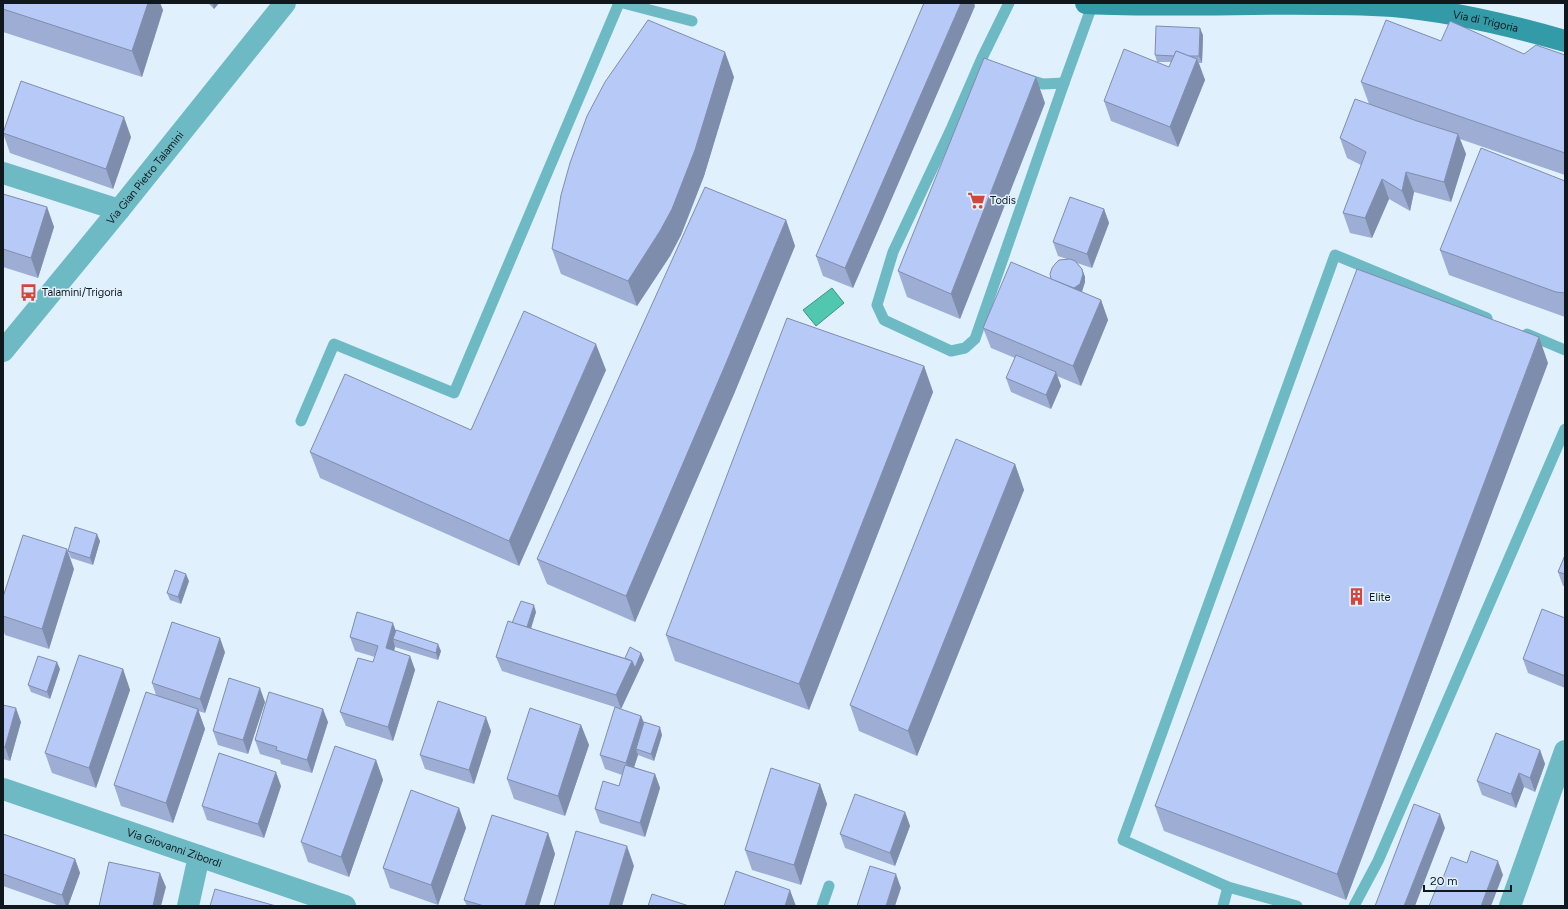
<svg xmlns="http://www.w3.org/2000/svg" width="1568" height="909" viewBox="0 0 1568 909" font-family="Figtree,sans-serif">
<style>
.water{fill:#50c7ae;stroke:#3d9282}
.lines{fill:none;stroke-linecap:round;stroke-linejoin:round}
.lane{stroke:#6dbac5;stroke-width:11}
.street{stroke:#6dbac5;stroke-width:22}
.secondary{stroke:#339ba8;stroke-width:22}
.wall{fill:#9dadd4}
.shaded-wall{fill:#7f8dad}
.building{fill:#b6c9f7;stroke:#7f8dad}
.labels{text-anchor:middle;stroke-width:3;stroke-linejoin:round;paint-order:stroke}
.street-label{font-size:11px;fill:#11181d;stroke:#e0f1fd}
.poi-label{font-size:11px;fill:#11181d;stroke:#e0f1fd;text-anchor:start}
</style>
<rect width="100%" height="100%" fill="#e0f1fd"/>
<polygon class="water" points="832,288 844,303 816,326 803,310"/>
<g class="lines">
<g class="lane">
<polyline points="623,3 692,21"/>
<polyline points="1009,3 982,58 952,127 893,252 877,305 884,320 951,351 965,348 975,339 1064,83 1093,3"/>
<polyline points="1023,78 1043,84 1064,83"/>
<polyline points="1527,334 1565,350"/>
<polyline points="301,421 334,344 454,393 619,3"/>
<polyline points="822,906 829,886"/>
<polyline points="1223,906 1228,887"/>
<polyline points="1297,906 1228,887 1123,840 1335,255 1487,318"/>
<polyline points="1354,906 1378,861 1565,429"/>
</g>
<g class="street">
<polyline points="3,173 119,210"/>
<path id="s1" d="M3,351L119,210L285,3"/>
<path id="s2" d="M3,789L345,906"/>
<polyline points="188,906 199,856"/>
<polyline points="1510,906 1565,751"/>
</g>
<path class="secondary" id="s3" d="M1086,3C1188,8 1291,0 1393,6C1451,11 1509,25 1565,41"/>
</g>
<g class="wall">
<polygon points="3,3 160,3 163,10 142,77 3,32"/>
<polygon points="208,3 219,3 214,9"/>
<polygon points="975,6 853,288 823,276 816,256"/>
<polygon points="1203,35 1202,63 1199,63 1205,80 1178,147 1111,121 1104,101 1169,67 1171,62 1157,62 1155,55"/>
<polygon points="1441,41 1524,54 1565,55 1565,175 1460,139 1466,154 1451,202 1414,192 1410,211 1389,199 1372,238 1350,233 1343,213 1361,165 1347,158 1340,138 1369,104 1361,82"/>
<polygon points="734,77 704,176 681,235 670,256 637,306 561,274 552,249"/>
<polygon points="1045,103 960,319 907,297 898,271"/>
<polygon points="3,133 131,137 113,189 10,153"/>
<polygon points="1565,181 1565,317 1449,275 1440,250"/>
<polygon points="3,194 47,207 54,227 38,278 3,267"/>
<polygon points="1104,209 1109,223 1092,268 1077,263 1082,269 1085,277 1085,282 1082,292 1101,300 1108,320 1081,386 1057,376 1061,386 1051,409 1011,392 1006,378 1015,358 991,348 983,328 1051,279 1067,259 1058,256 1053,242"/>
<polygon points="786,220 795,246 734,394 635,622 547,584 537,559"/>
<polygon points="1548,363 1346,900 1164,831 1155,806"/>
<polygon points="924,366 933,392 809,710 675,661 666,635"/>
<polygon points="606,370 519,566 320,478 310,452 471,430"/>
<polygon points="1015,464 1024,490 917,756 859,731 850,705"/>
<polygon points="100,541 93,565 71,558 68,551"/>
<polygon points="1565,555 1565,586 1563,586 1558,572"/>
<polygon points="74,569 49,649 5,635 3,629 3,597"/>
<polygon points="189,581 181,604 170,600 167,593"/>
<polygon points="536,612 531,629 625,658 641,653 644,660 621,709 502,671 496,657 512,623"/>
<polygon points="1565,618 1565,688 1528,673 1523,659"/>
<polygon points="396,630 441,651 438,660 395,647 394,651 410,656 415,670 393,741 346,726 340,712 373,662 375,657 355,651 350,637"/>
<polygon points="225,652 205,713 198,711 205,729 173,823 121,806 114,785 156,695 152,683"/>
<polygon points="60,669 50,699 31,692 28,685"/>
<polygon points="123,669 130,690 96,788 52,773 45,753"/>
<polygon points="265,702 248,754 218,745 213,731"/>
<polygon points="3,705 21,722 10,761 3,759"/>
<polygon points="641,716 644,722 662,735 654,761 638,755 634,767 655,774 660,788 645,837 600,823 595,809 619,786 622,775 605,769 600,755"/>
<polygon points="328,722 312,773 281,764 280,760 260,754 255,740"/>
<polygon points="581,725 589,745 565,816 514,799 507,779"/>
<polygon points="491,731 474,784 425,769 420,755"/>
<polygon points="1540,750 1545,764 1535,792 1524,787 1516,808 1482,795 1477,781"/>
<polygon points="376,760 383,780 349,877 308,862 301,842"/>
<polygon points="820,784 827,804 801,885 752,870 745,850"/>
<polygon points="281,786 264,838 207,820 202,806"/>
<polygon points="459,808 466,828 438,905 390,888 383,868"/>
<polygon points="905,812 910,826 895,866 845,848 840,834"/>
<polygon points="548,833 555,854 539,906 467,906 464,900"/>
<polygon points="3,834 75,859 80,873 68,906 60,906 3,886"/>
</g>
<g class="shaded-wall">
<polygon points="148,3 160,3 163,10 142,77 132,51"/>
<polygon points="212,3 219,3 214,9"/>
<polygon points="961,3 974,3 975,6 853,288 845,268"/>
<polygon points="1200,28 1203,35 1202,63 1199,56"/>
<polygon points="725,52 734,77 704,176 681,235 670,256 637,306 628,281"/>
<polygon points="1197,59 1205,80 1178,147 1170,127"/>
<polygon points="1036,77 1045,103 960,319 951,294"/>
<polygon points="124,117 131,137 113,189 106,169"/>
<polygon points="1458,134 1466,154 1451,202 1444,182"/>
<polygon points="1406,172 1414,192 1410,211 1402,191"/>
<polygon points="1382,179 1389,199 1372,238 1365,218"/>
<polygon points="47,207 54,227 38,278 31,258"/>
<polygon points="1104,209 1109,223 1092,268 1087,254"/>
<polygon points="786,220 795,246 734,394 635,622 626,596"/>
<polygon points="1082,269 1085,277 1085,282 1082,291 1074,297 1071,290"/>
<polygon points="1101,300 1108,320 1081,386 1073,366"/>
<polygon points="1539,337 1548,363 1346,900 1337,874"/>
<polygon points="596,344 606,370 519,566 509,541"/>
<polygon points="924,366 933,392 809,710 799,684"/>
<polygon points="1056,372 1061,386 1051,409 1046,395"/>
<polygon points="1015,464 1024,490 917,756 908,731"/>
<polygon points="97,534 100,541 93,565 90,558"/>
<polygon points="67,549 74,569 49,649 42,629"/>
<polygon points="186,574 189,581 181,604 178,597"/>
<polygon points="534,605 536,612 527,640 525,633"/>
<polygon points="393,623 398,637 393,639 395,647 391,662 386,648"/>
<polygon points="220,638 225,652 205,713 200,699"/>
<polygon points="438,644 441,651 438,660 436,653"/>
<polygon points="641,653 644,660 621,709 616,695 632,661"/>
<polygon points="410,656 415,670 393,741 388,727"/>
<polygon points="57,662 60,669 50,699 47,692"/>
<polygon points="123,669 130,690 96,788 89,768"/>
<polygon points="260,688 265,702 248,754 243,740"/>
<polygon points="16,708 21,722 10,761 5,747"/>
<polygon points="198,709 205,729 173,823 166,803"/>
<polygon points="323,709 328,722 312,773 307,760"/>
<polygon points="641,716 646,729 636,749 638,755 631,777 626,763"/>
<polygon points="486,717 491,731 474,784 469,770"/>
<polygon points="581,725 589,745 565,816 558,796"/>
<polygon points="660,727 662,735 654,761 651,754"/>
<polygon points="1540,750 1545,764 1535,792 1530,778"/>
<polygon points="376,760 383,780 349,877 341,857"/>
<polygon points="276,772 281,786 264,838 258,824"/>
<polygon points="1519,773 1524,787 1516,808 1511,794"/>
<polygon points="655,774 660,788 645,837 640,823"/>
<polygon points="820,784 827,804 801,885 794,865"/>
<polygon points="459,808 466,828 438,905 431,885"/>
<polygon points="905,812 910,826 895,866 890,853"/>
<polygon points="1440,814 1445,828 1415,906 1404,906"/>
<polygon points="548,833 555,854 539,906 525,906"/>
<polygon points="627,846 634,866 622,906 609,906"/>
<polygon points="75,859 80,873 68,906 66,906 62,895"/>
<polygon points="1498,861 1503,875 1491,906 1481,906"/>
<polygon points="160,873 166,887 161,906 153,906"/>
<polygon points="896,874 901,888 895,906 886,906"/>
<polygon points="790,890 796,906 785,906"/>
</g>
<g class="building">
<polygon points="3,3 148,3 132,51 3,9"/>
<polygon points="924,3 961,3 845,268 816,256"/>
<polygon points="648,20 725,52 695,150 672,209 660,231 628,281 552,249 561,195 570,163 587,116 605,82"/>
<polygon points="1386,20 1441,41 1450,21 1524,54 1536,45 1565,55 1565,153 1361,82"/>
<polygon points="1156,26 1200,28 1199,56 1189,56 1176,51 1174,56 1155,55"/>
<polygon points="1124,49 1169,67 1176,51 1197,59 1170,127 1104,101"/>
<polygon points="984,58 1036,77 951,294 898,271"/>
<polygon points="21,81 124,117 106,169 3,133"/>
<polygon points="1355,99 1417,121 1458,134 1444,182 1406,172 1402,191 1382,179 1365,218 1343,213 1366,152 1340,138"/>
<polygon points="1481,148 1565,181 1565,293 1556,292 1440,250"/>
<polygon points="705,187 786,220 724,368 626,596 537,559"/>
<polygon points="3,194 47,207 31,258 3,249"/>
<polygon points="1070,197 1104,209 1087,254 1053,242"/>
<polygon points="1070,259 1075,261 1082,269 1083,274 1080,284 1074,288 1051,279 1050,274 1052,268 1055,264 1059,260"/>
<polygon points="1011,262 1101,300 1073,366 983,328"/>
<polygon points="1357,269 1539,337 1337,874 1155,806"/>
<polygon points="524,311 596,344 509,541 310,452 345,374 471,430"/>
<polygon points="787,318 924,366 799,684 666,635"/>
<polygon points="1016,355 1056,372 1046,395 1006,378"/>
<polygon points="956,439 1015,464 908,731 850,705"/>
<polygon points="75,527 97,534 90,558 68,551"/>
<polygon points="23,535 67,549 42,629 3,616 3,597"/>
<polygon points="1565,555 1565,574 1558,572"/>
<polygon points="175,570 186,574 178,597 167,593"/>
<polygon points="521,601 534,605 527,627 512,623"/>
<polygon points="1542,609 1565,618 1565,676 1523,659"/>
<polygon points="357,612 393,623 386,648 410,656 388,727 340,712 358,658 373,662 378,646 350,637"/>
<polygon points="508,621 632,661 616,695 496,657"/>
<polygon points="172,622 220,638 200,699 152,683"/>
<polygon points="396,630 438,644 436,653 393,639"/>
<polygon points="630,647 641,653 635,668 632,661 625,658"/>
<polygon points="79,655 123,669 89,768 45,753"/>
<polygon points="38,656 57,662 47,692 28,685"/>
<polygon points="229,678 260,688 243,740 213,731"/>
<polygon points="146,692 198,709 166,803 114,785"/>
<polygon points="269,692 323,709 307,760 276,750 277,747 255,740"/>
<polygon points="438,701 486,717 469,770 420,755"/>
<polygon points="3,705 16,708 5,747 3,747"/>
<polygon points="615,707 641,716 626,763 600,755"/>
<polygon points="530,708 581,725 558,796 507,779"/>
<polygon points="644,722 660,727 651,754 636,749"/>
<polygon points="1496,733 1540,750 1530,778 1519,773 1511,794 1477,781"/>
<polygon points="335,746 376,760 341,857 301,842"/>
<polygon points="219,753 276,772 258,824 202,806"/>
<polygon points="625,765 655,774 640,823 595,809 603,781 619,786"/>
<polygon points="771,768 820,784 794,865 745,850"/>
<polygon points="411,790 459,808 431,885 383,868"/>
<polygon points="855,794 905,812 890,853 840,834"/>
<polygon points="1414,804 1440,814 1404,906 1375,906"/>
<polygon points="492,815 548,833 525,906 484,906 464,900"/>
<polygon points="576,831 627,846 609,906 554,906"/>
<polygon points="3,834 75,859 62,895 3,874"/>
<polygon points="1471,851 1498,861 1481,906 1429,906 1438,884 1440,886 1451,857 1467,863"/>
<polygon points="109,862 160,873 153,906 99,906"/>
<polygon points="870,866 896,874 886,906 857,906"/>
<polygon points="736,871 790,890 785,906 724,906"/>
<polygon points="215,889 276,906 210,906"/>
<polygon points="652,894 689,906 648,906"/>
</g>
<defs>
<symbol id="supermarket-bare" viewBox="-9 -9 18 18"><path d="M-6-5.5h2.5l.6 2H6L4.5 2H-2.5L-4.4-4H-6ZM-1.5 3.2a1.3 1.3 0 1 0 .1 0ZM3 3.2a1.3 1.3 0 1 0 .1 0Z" fill="#d4463c" stroke="#e0f1fd" stroke-width="2.5" paint-order="stroke"/></symbol>
<symbol id="bus-bare" viewBox="-9 -9 18 18"><path d="M-5-6H5V4H4V6H2V4H-2V6H-4V4H-5ZM-3.5-4V0h7V-4ZM-3.5 1.2v1.5H-2V1.2ZM2 1.2v1.5H3.5V1.2Z" fill="#d4463c" stroke="#e0f1fd" stroke-width="2.5" paint-order="stroke"/></symbol>
<symbol id="building-bare" viewBox="-9 -9 18 18"><path d="M-4-6H4V6H1V3H-1V6H-4ZM-2.5-4.3h1.7v1.8h-1.7ZM.8-4.3h1.7v1.8H.8ZM-2.5-1h1.7V.8h-1.7ZM.8-1h1.7V.8H.8Z" fill="#d4463c" stroke="#e0f1fd" stroke-width="2.5" paint-order="stroke"/></symbol>
</defs>
<g fill-rule="evenodd">
<use href="#supermarket-bare" x="964" y="188" width="25" height="25"/>
<use href="#bus-bare" x="16" y="280" width="25" height="25"/>
<use href="#building-bare" x="1344" y="584" width="25" height="25"/>
</g>
<g class="labels">
<g class="street-label">
<text dy="4" stroke="none"><textPath href="#s3" startOffset="401">Via di Trigoria</textPath></text>
<text dy="4" stroke="none"><textPath href="#s1" startOffset="224">Via Gian Pietro Talamini</textPath></text>
<text dy="4" stroke="none"><textPath href="#s2" startOffset="181">Via Giovanni Zibordi</textPath></text>
</g>
<g class="poi-label">
<text x="990" y="204">Todis</text>
<text x="42" y="296">Talamini/Trigoria</text>
<text x="1369" y="601">Elite</text>
</g>
</g>
<rect width="1568" height="909" fill="none" stroke="#11181d" stroke-width="8"/>
<path d="M1424 885v6h87v-6" fill="none" stroke="#11181d" stroke-width="2"/>
<text x="1430" y="885" font-size="12" fill="#11181d" stroke="#e0f1fd" stroke-width="3" paint-order="stroke">20 m</text>
</svg>
